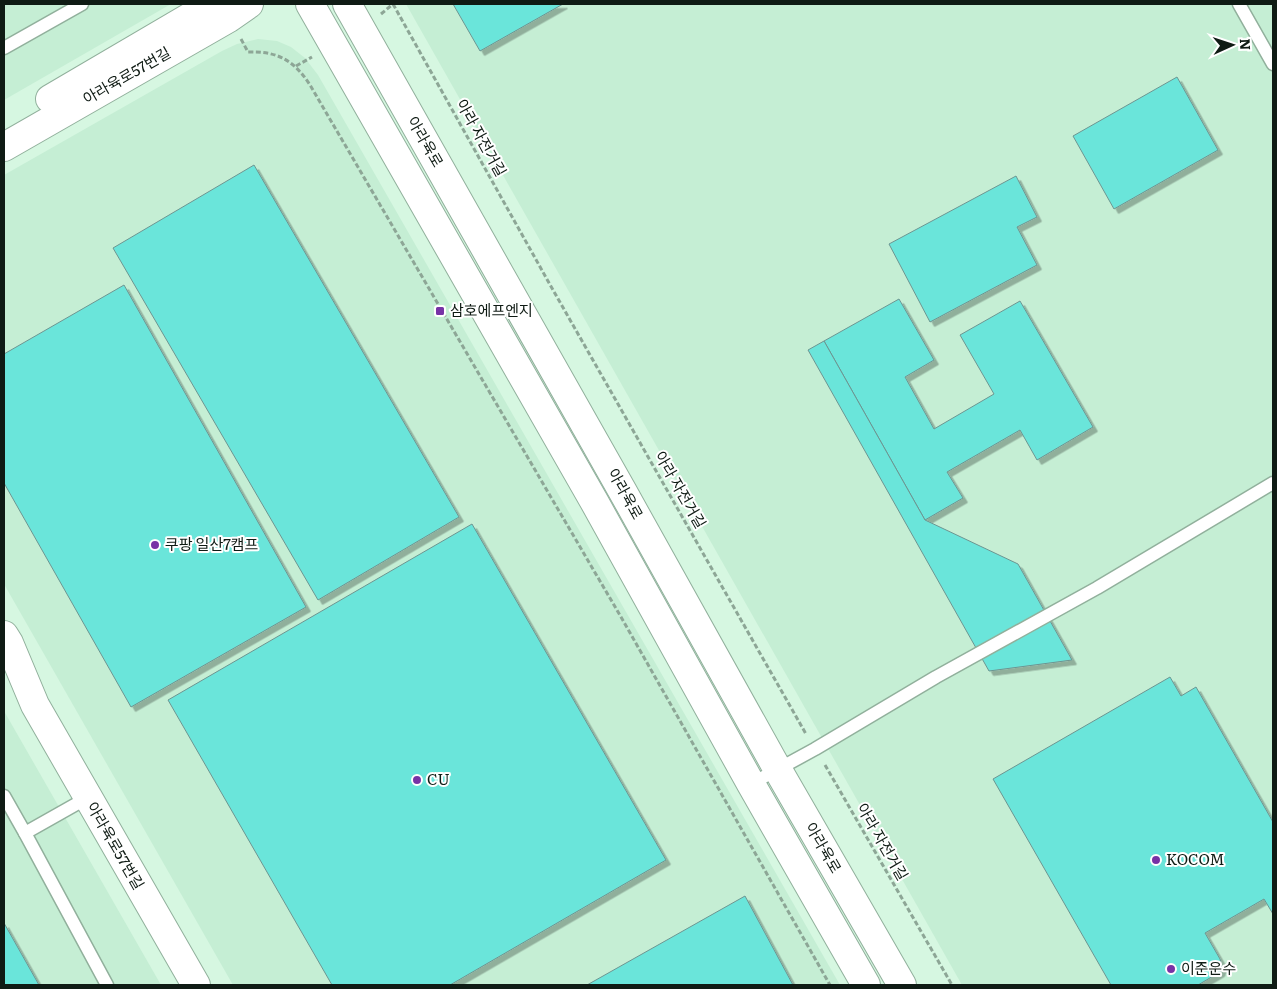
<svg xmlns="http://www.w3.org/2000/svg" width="1277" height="989" viewBox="0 0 1277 989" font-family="Literata,'Noto Sans KR',serif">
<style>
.built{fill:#c5eed4}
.building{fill:#6ae5da;stroke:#6d9591;filter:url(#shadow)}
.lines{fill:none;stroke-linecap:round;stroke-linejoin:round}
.service-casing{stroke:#91b09c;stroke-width:15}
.tertiary-casing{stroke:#91b09c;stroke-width:30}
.path{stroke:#8da696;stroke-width:3;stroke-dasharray:5 2.5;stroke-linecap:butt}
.service{stroke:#fff;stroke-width:12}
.tertiary{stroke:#fff;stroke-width:28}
.poi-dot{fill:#7732a6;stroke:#fff;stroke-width:2}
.labels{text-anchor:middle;stroke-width:4;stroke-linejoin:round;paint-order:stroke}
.street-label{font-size:15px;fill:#0f1b14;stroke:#fff}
.poi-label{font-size:15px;fill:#0f1b14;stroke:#fff;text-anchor:start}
</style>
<defs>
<filter id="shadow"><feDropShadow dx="4.5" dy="4.5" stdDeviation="0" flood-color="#0004"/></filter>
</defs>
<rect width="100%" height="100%" fill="#d6f7e1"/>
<g class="built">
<polygon points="4,4 171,4 4,100"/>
<polygon points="406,4 1273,4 1273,985 962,985"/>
<polygon points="258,39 277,41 291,47 305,58 318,75 840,985 233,985 4,584 4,175 222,51 237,44"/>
<polygon points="4,711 161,985 4,985"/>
</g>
<g class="building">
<polygon points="453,4 563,4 480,51"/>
<polygon points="1177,77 1218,150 1114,209 1073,136"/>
<polygon points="254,165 459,517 318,600 113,248"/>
<polygon points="1016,176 1037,217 1017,227 1037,265 930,322 889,244"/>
<polygon points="124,285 306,607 131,707 4,483 4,354"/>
<polygon points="899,299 934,360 905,377 934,429 994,394 960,335 1020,301 1093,427 1037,460 1020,430 947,472 963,498 925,520 824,341"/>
<polygon points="824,341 925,520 1018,564 1072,660 989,671 808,350"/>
<polygon points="472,524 666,860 450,985 332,985 168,700"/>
<polygon points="1170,677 1181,696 1196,687 1273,822 1273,914 1264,899 1205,933 1220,959 1222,967 1220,972 1198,985 1111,985 993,779"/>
<polygon points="745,896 793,985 587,985"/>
<polygon points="4,923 39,985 4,985"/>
</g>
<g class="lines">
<defs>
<g id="service">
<polyline points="1239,4 1273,64"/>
<polyline points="4,48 82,4"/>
<polyline points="751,784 815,749 936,677 1097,588 1273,483"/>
<polyline points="4,796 25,833 107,985"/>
<polyline points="25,833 87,798"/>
</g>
<g id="tertiary">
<polyline points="310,4 595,503 751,784 866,985"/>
<polyline points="347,4 623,492 778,770 902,985"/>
<polyline points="50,99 212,4"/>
<polyline points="4,147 229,18 249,4"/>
<polyline points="4,635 9,643 35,705 196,985"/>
</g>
</defs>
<use href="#service" class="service-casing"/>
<use href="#tertiary" class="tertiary-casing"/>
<g class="path">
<polyline points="393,4 553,290 806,734"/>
<polyline points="381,14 393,4"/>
<path d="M241,39L248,52C277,51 294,60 310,85L621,617L830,985"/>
<polyline points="296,66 312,57"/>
<polyline points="825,765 952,985"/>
</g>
<use href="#service" class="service"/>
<use href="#tertiary" class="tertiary"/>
</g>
<g class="poi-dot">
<rect x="435" y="306" width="10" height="10" rx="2.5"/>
<circle cx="155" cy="545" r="5"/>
<circle cx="417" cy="780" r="5"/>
<circle cx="1156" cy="860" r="5"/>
<circle cx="1171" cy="969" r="5"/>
</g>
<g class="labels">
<g class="street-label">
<text transform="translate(127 76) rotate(-30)" y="5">아라육로57번길</text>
<text transform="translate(481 138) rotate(61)" y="5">아라 자전거길</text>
<text transform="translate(425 142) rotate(60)" y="5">아라육로</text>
<text transform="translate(680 490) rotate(60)" y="5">아라 자전거길</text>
<text transform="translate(625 494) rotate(61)" y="5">아라육로</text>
<text transform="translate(882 842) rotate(60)" y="5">아라 자전거길</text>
<text transform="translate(115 846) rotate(60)" y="5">아라육로57번길</text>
<text transform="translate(823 848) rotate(60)" y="5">아라육로</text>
</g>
<g class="poi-label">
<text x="450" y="316">삼호에프엔지</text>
<text x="165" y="550">쿠팡 일산7캠프</text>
<text x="427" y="785">CU</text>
<text x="1166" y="865">KOCOM</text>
<text x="1181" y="974">이준운수</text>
</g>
</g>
<rect width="1277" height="989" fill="none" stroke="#0f1b14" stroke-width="10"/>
<g transform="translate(1232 45) rotate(87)" stroke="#ffffff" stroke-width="4" paint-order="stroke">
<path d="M0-4L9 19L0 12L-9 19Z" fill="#0f1b14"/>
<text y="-8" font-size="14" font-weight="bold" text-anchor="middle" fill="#0f1b14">N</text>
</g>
</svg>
